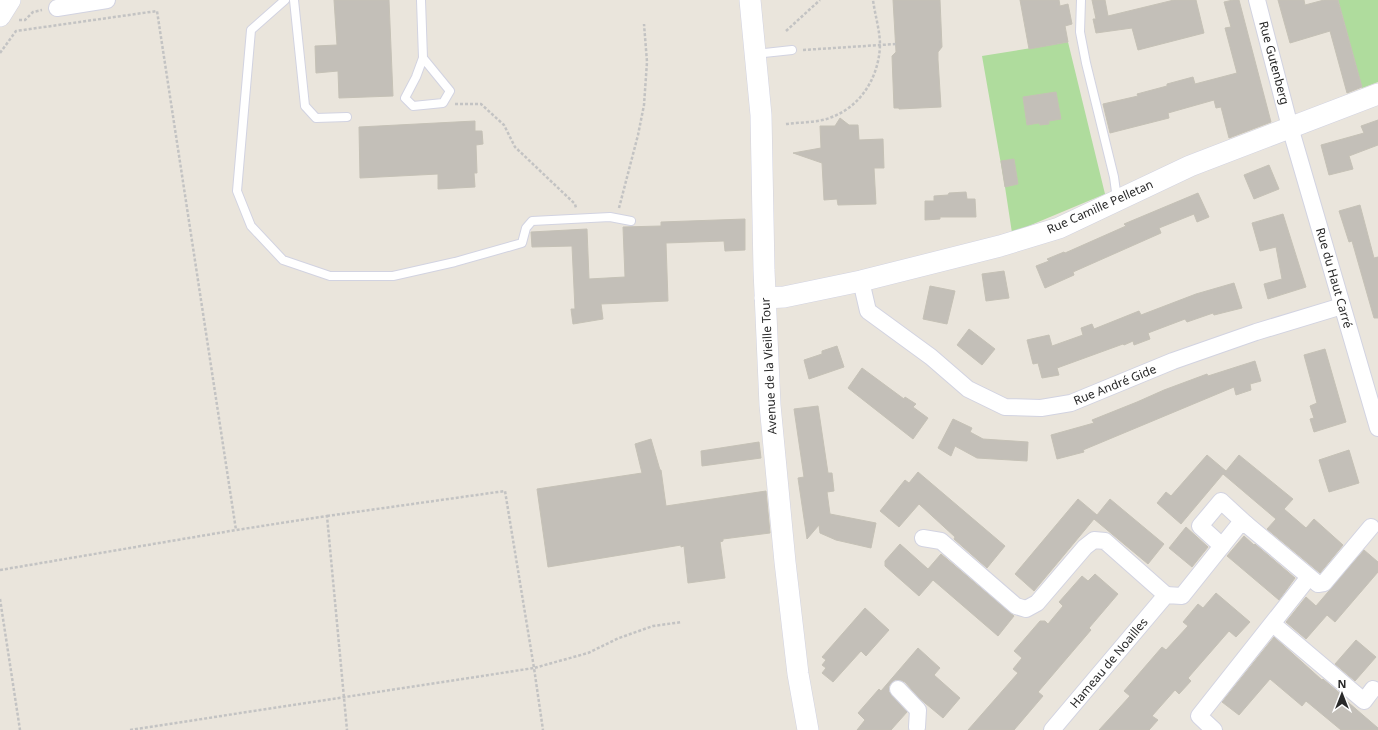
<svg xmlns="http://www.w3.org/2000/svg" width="1378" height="730" viewBox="0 0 1378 730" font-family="'Noto Sans',sans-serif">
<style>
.green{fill:#afdc9d}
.building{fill:#c3bfb8;stroke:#c5c1b6}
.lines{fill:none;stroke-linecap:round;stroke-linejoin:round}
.service-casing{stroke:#d2d3e1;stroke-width:10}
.minor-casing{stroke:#d2d3e1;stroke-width:18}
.tertiary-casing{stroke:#d2d3e1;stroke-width:22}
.path{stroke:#c3c3c3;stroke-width:2.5;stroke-dasharray:3 2;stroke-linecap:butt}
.service{stroke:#fff;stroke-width:8}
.minor{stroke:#fff;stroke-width:16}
.tertiary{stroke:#fff;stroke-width:21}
.labels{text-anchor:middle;stroke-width:3.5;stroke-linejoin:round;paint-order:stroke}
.street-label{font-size:12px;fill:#292929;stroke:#fff}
</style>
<rect width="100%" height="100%" fill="#eae5dc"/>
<g class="green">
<polygon points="1338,0 1378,0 1378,82 1362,88"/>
<polygon points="1068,42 1105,194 1012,233 1005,187 982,56"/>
</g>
<g class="building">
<polygon points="334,0 389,0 393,96 339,98 338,71 316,73 315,46 337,45"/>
<polygon points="893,0 940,0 942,47 938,52 938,60 941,107 899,109 899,108 894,108 892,56 896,52"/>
<polygon points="1020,0 1059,0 1060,6 1068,4 1072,24 1065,26 1068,42 1029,49"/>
<polygon points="1092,0 1105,0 1108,16 1174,0 1196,0 1204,33 1138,50 1132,28 1096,33 1093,19 1096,19"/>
<polygon points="1233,0 1239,0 1271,122 1229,138 1221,107 1216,108 1214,100 1168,113 1169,118 1110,133 1103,104 1138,96 1137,94 1167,86 1167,84 1193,77 1195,84 1237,73 1225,28 1231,27 1224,2"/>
<polygon points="1278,0 1304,0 1305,5 1324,0 1338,0 1362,87 1347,93 1330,31 1290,43"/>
<polygon points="1056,92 1061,119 1049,121 1049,124 1040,125 1039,123 1027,125 1023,97"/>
<polygon points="840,118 849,125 858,125 859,140 883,139 884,168 874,168 876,204 838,205 837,199 824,200 822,163 793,153 821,148 820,126 835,126"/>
<polygon points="1378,120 1378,145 1349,156 1353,169 1329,175 1321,145 1364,133 1361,126"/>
<polygon points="475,121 475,131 482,131 483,144 476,145 477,173 474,173 475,187 438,189 438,174 360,178 359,127"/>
<polygon points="1014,159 1018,184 1005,187 1001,161"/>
<polygon points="1269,165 1279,189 1254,199 1244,175"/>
<polygon points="966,192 967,199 975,199 976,217 940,217 940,219 925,220 925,201 934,201 934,196 948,195 949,193"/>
<polygon points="1198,193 1209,217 1197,222 1194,214 1159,228 1161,233 1073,272 1074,275 1045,288 1036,266 1049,261 1047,259 1064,252 1065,253 1126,226 1124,224"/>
<polygon points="1360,205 1374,258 1378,257 1378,318 1374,318 1352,241 1349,242 1339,211"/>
<polygon points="1283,214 1306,287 1268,299 1264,284 1282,279 1276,247 1260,251 1252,223"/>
<polygon points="745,219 745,250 725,251 724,241 666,243 668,301 601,304 603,319 573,324 571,309 575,309 572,246 532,247 531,232 587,229 589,279 625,277 623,227 661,226 661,222"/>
<polygon points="1004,271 1009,298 986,301 982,274"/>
<polygon points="1234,283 1242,308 1214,315 1213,313 1187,322 1185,319 1148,333 1150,339 1134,345 1133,341 1124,345 1123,344 1057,368 1059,375 1042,378 1038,363 1033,364 1027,340 1049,335 1052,346 1083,335 1081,328 1092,324 1094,329 1139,311 1141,315 1196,294"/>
<polygon points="930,286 955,291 947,324 923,319"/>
<polygon points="969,329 995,349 982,365 957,345"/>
<polygon points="837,346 844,367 809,379 804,360 822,354 822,351"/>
<polygon points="1325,349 1346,422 1314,432 1310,419 1314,418 1310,406 1317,403 1304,355"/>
<polygon points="1255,361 1261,381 1250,384 1251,390 1236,395 1234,387 1083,450 1084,452 1057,459 1051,435 1094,423 1092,420 1137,402 1164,390 1207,374 1208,376"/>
<polygon points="862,368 904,399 905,397 916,404 913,407 928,418 913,439 848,388"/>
<polygon points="818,406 828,473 832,473 834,491 827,492 830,514 876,523 871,548 836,540 820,533 819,525 807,539 798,478 804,477 794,409"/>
<polygon points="953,419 972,428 970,432 983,439 1028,442 1027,461 977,458 955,446 951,456 938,448"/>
<polygon points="651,439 660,470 661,470 666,506 766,491 770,533 723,539 723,541 720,542 725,578 688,583 684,546 681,547 681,545 548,567 537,489 642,473 635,444"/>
<polygon points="759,442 761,458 702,466 701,451"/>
<polygon points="1349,450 1359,483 1329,492 1319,460"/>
<polygon points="1207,455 1226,471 1239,455 1293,499 1284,509 1306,528 1314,519 1343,545 1320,573 1267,529 1276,519 1223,474 1181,524 1157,503 1166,492 1171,496"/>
<polygon points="918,472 1005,546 987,568 954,539 955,537 919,504 899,527 880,511 905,480 909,483"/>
<polygon points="1078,499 1097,515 1110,499 1164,544 1148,564 1094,519 1034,591 1015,574"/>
<polygon points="1186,527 1208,547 1192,567 1169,548"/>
<polygon points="1244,536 1254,545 1255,544 1295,578 1279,600 1227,556"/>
<polygon points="900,544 928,569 941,554 1014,616 998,636 933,580 919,596 885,566 885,561"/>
<polygon points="1364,550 1378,562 1378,572 1335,622 1327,615 1306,639 1286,622 1306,597 1316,606"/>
<polygon points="1095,574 1118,594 1089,628 1091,630 1038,692 1043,696 1014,730 968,730 1018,673 1013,669 1022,658 1014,651 1040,621 1045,621 1048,624 1063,606 1059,602 1082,576 1088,581"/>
<polygon points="1216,593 1250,622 1236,637 1229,631 1188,678 1191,681 1179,694 1175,690 1152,716 1158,720 1149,730 1099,730 1130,696 1124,691 1162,647 1166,650 1188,626 1183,622 1198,604 1203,608"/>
<polygon points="865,608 889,630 866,656 861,651 833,682 822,673 826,668 822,665 826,660 822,657"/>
<polygon points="1274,637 1322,680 1323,679 1343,696 1342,697 1378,728 1378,730 1341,730 1306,701 1302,706 1270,679 1239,715 1222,702"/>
<polygon points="1356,640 1376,657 1355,681 1335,664"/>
<polygon points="918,648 940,668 934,675 960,698 943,718 919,698 905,682 900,680 895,680 892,682 889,686 889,692 907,712 891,730 857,730 865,720 858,713 879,689 881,691"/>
</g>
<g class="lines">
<defs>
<g id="service">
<polyline points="285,0 251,30 237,191 251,226 283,260 330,276 393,276 455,262 522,243 526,228 532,221 610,217 631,221"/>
<polyline points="294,0 305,106 316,118 347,117"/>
<polyline points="421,0 423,58 416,77 405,98 413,106 443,103 450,91 423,58"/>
<polyline points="1081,0 1080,32 1086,63 1114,177 1117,199"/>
<polyline points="756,54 792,50"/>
</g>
<g id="minor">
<polyline points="1257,0 1290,127 1378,428"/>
<polyline points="57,8 107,0"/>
<polyline points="861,281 868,311 931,357 968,389 1005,407 1041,408 1071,403 1173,361 1256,332 1342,306"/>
<polyline points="923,538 941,541 1016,606 1026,609 1037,603 1085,547 1094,540 1105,541 1166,595"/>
<polyline points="1222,546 1200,526 1221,501 1246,524"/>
<polyline points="1273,624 1364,701 1373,689"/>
<polyline points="898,689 918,710 917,727"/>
<polyline points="1052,730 1166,595 1182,596 1238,526 1246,524 1318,584 1324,583 1371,527"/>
<polyline points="1214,730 1199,716 1309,577"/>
</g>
<g id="tertiary">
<polyline points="750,0 761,115 764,270 770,405 785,562 798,674 808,730"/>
<polyline points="0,16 10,0"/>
<polyline points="765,298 784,297 861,281 1000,246 1059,228 1190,166 1378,94"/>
</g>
</defs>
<use href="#service" class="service-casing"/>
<use href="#minor" class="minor-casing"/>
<use href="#tertiary" class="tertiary-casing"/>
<g class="path">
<polyline points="19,20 25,20 33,12 42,10"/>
<polyline points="786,31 820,0"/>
<polyline points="803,50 896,44"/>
<polyline points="0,53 16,31 157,11 236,530"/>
<polyline points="455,104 481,104 504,125 515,147 575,204 576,208"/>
<path d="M786,124C801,122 818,123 832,117C861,106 879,77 880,45C880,31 875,15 873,0"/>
<polyline points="619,208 638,135 644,105 647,62 644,24"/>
<polyline points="327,516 505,491 534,668 588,653 619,638 653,626 682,622"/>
<polyline points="0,570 236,530 327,516 347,730"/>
<polyline points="0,599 20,730"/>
<polyline points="130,730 534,668 543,730"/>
</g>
<use href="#service" class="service"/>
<use href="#minor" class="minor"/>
<use href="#tertiary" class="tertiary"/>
</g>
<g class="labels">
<g class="street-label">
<text transform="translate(1274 63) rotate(75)" y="4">Rue Gutenberg</text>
<text transform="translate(1100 207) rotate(-24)" y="4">Rue Camille Pelletan</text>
<text transform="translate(1334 278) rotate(74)" y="4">Rue du Haut Carré</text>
<text transform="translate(769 366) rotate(-93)" y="4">Avenue de la Vieille Tour</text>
<text transform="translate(1115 385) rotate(-22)" y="4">Rue André Gide</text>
<text transform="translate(1109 663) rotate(-50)" y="4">Hameau de Noailles</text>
</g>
</g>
<g transform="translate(1342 694)" stroke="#ffffff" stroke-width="3" paint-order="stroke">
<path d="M0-3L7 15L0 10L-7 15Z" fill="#292929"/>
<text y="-6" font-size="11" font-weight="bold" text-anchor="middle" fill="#292929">N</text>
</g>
</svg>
